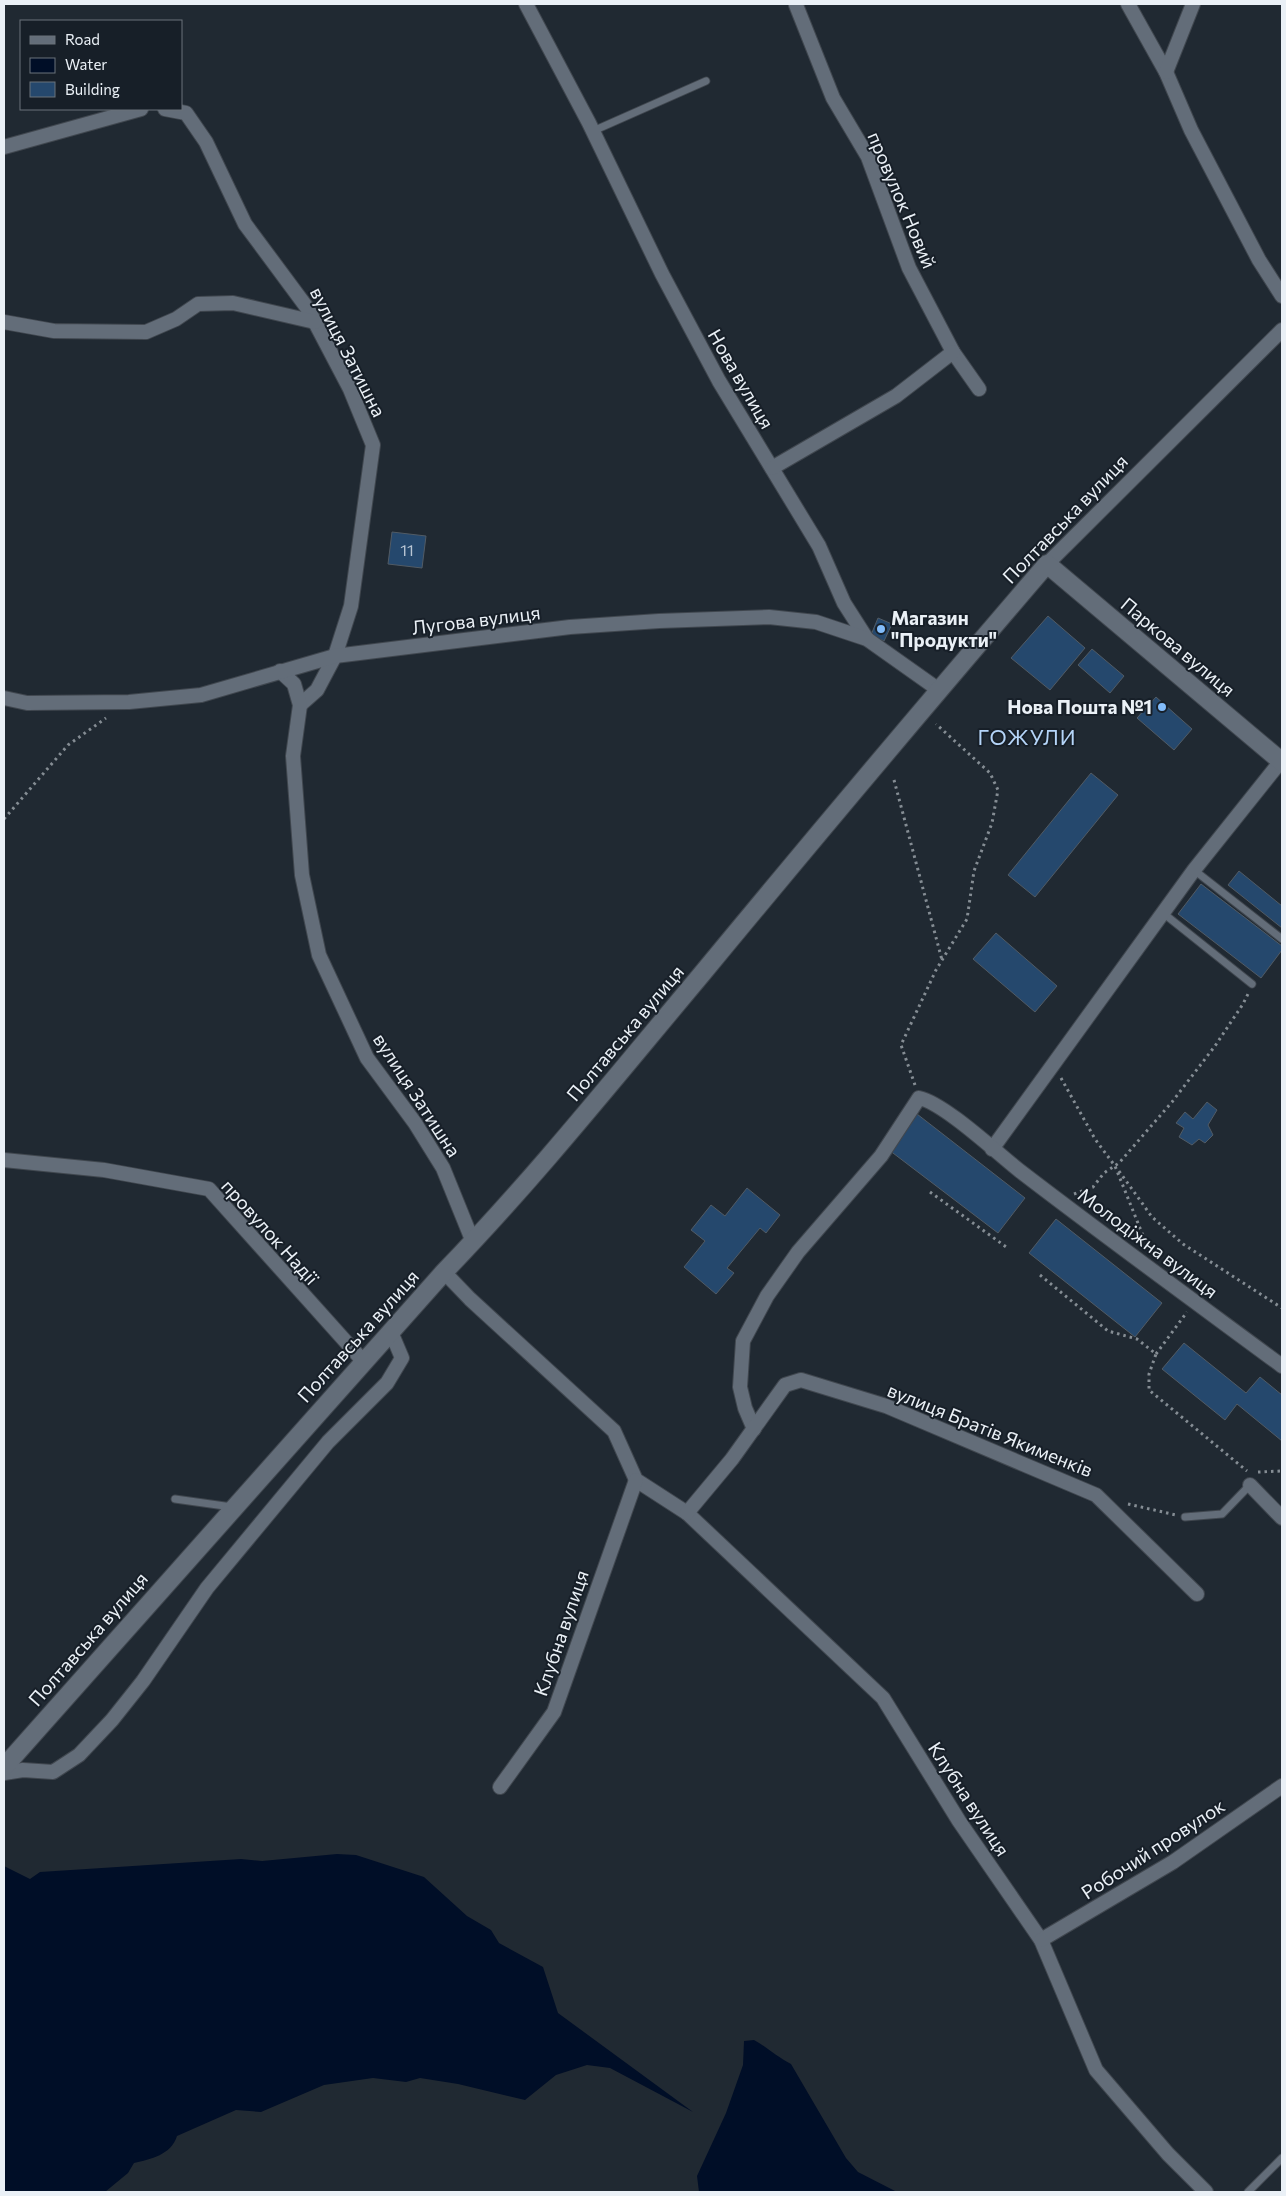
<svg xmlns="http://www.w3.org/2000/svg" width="1286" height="2196" viewBox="0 0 1286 2196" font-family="Commissioner,sans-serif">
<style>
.water{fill:#000e27}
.building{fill:#25486d;stroke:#515b65}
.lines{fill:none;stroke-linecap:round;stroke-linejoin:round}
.service-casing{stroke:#40474f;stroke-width:9}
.minor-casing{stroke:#40474f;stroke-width:16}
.tertiary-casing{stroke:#40474f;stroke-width:20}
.path{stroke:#858d94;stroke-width:3;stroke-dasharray:2.5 4;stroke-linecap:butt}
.service{stroke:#636d79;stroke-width:7}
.minor{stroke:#636d79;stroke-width:14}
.tertiary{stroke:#636d79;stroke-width:18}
.poi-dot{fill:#82bcfa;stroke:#171f28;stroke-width:2}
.labels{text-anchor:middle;stroke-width:4;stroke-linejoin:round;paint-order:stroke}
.number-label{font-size:16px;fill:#b9c6d4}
.street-label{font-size:19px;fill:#eaf0f6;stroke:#171f28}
.poi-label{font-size:19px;font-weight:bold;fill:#eaf0f6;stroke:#171f28;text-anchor:start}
.quarter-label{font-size:21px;letter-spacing:1px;fill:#b5d5f9;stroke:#171f28}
</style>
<rect width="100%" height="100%" fill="#202932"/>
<g class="water">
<path d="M337,1854L356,1855L424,1877L467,1916L491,1930L499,1943L543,1967L558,2013L693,2112L610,2068L587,2065L556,2075L525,2100L458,2084L420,2078L406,2082L373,2078L324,2085L261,2112L236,2110L177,2136C171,2155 151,2159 134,2163L128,2173L105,2192H4V1866L30,1879L40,1872L241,1859L262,1861Z"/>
<path d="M754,2040C767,2047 777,2057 791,2064L846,2158L858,2172L897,2192H699L697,2176L726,2113L743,2065L744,2041Z"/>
</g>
<g class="building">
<polygon points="392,532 426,536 422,568 388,564"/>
<polygon points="1048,616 1085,648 1050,690 1011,658"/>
<polygon points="878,618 892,624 884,641 871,635"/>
<polygon points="1092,649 1124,676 1110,693 1078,665"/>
<polygon points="1156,697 1192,729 1174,750 1137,718"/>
<polygon points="1091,773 1118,795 1035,897 1008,875"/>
<polygon points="1239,871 1282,906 1282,928 1228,885"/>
<polygon points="1201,884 1282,946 1282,950 1261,978 1178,914"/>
<polygon points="996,933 1057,986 1035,1012 973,959"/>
<polygon points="1207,1102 1217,1110 1208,1125 1213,1135 1205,1143 1199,1139 1192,1145 1179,1137 1184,1128 1176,1123 1185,1112 1193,1119"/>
<polygon points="917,1114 1025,1198 998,1233 889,1150"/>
<polygon points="747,1188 780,1215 766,1233 760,1228 727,1268 734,1273 716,1294 684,1267 705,1241 691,1230 711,1205 725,1216"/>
<polygon points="1056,1219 1162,1303 1135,1337 1029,1253"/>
<polygon points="1184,1343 1246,1393 1260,1377 1282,1395 1282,1441 1237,1404 1225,1420 1162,1369"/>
</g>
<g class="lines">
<defs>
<g id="service">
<polyline points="593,131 706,81"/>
<polyline points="1194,870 1282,939"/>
<polyline points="1163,913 1252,984"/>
<polyline points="175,1499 232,1507"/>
<polyline points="1185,1517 1222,1514 1250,1485"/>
<polyline points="1248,2192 1282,2158"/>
</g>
<g id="minor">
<polyline points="526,4 589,123 662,274 719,381 819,546 844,603 867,639"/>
<polyline points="1128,4 1166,72 1191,130 1259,260 1282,296"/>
<polyline points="796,5 833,98 868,157 909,268 953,352 979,389"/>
<polyline points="1166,72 1193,4"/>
<polyline points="165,109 186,113 206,142 245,224 308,309 350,389 373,445 351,606 335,656 317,690 300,705"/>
<polyline points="4,147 141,109"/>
<polyline points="4,322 54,331 146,332 176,319 198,304 233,303 315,322"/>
<polyline points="772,468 896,396 953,352"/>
<polyline points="1047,564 1282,330"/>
<polyline points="280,671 294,684 300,705 293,756 302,875 319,955 367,1058 415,1123 443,1168 473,1242"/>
<polyline points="4,698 27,703 129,702 201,695 335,656 570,627 659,621 769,617 816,622 867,639 939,690"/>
<polyline points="992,1149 1194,870 1281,761"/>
<polyline points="4,1160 104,1170 209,1189 364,1362"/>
<polyline points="444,1272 470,1299 614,1431 636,1480 687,1513 883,1698 959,1821 1041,1940 1096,2070 1168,2154 1206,2192"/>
<path d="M754,1429L745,1408L740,1387L743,1341L767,1296L798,1252L881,1156L919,1098C944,1103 997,1153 1020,1171C1106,1237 1194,1301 1282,1366"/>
<polyline points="1250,1485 1282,1518"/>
<polyline points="687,1513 732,1459 785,1385 801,1380 886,1406 1096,1495 1197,1594"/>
<polyline points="4,1773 23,1770 53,1772 79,1755 112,1720 143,1681 207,1588 328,1442 387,1383 402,1358 391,1332"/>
<polyline points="500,1787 554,1712 636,1480"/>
<polyline points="1041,1940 1173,1862 1282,1786"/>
</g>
<path id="tertiary" d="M4,1767L444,1272C535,1178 617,1075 701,975C815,837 930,700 1047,564L1282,762"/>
</defs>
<use href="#service" class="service-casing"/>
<use href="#minor" class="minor-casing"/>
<use href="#tertiary" class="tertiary-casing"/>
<g class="path">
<polyline points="894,780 942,960"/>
<polyline points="4,819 68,745 106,718"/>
<polyline points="1061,1078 1095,1139 1115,1166 1148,1248"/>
<polyline points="915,1085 901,1045 936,970 967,919 974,871 992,823 998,790 990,773 936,724"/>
<polyline points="1119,1171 1152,1217 1183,1244 1282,1308"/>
<polyline points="930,1192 1009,1249"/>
<polyline points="1074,1194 1093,1187 1104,1173 1119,1163 1172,1102 1215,1046 1243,1004 1248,994"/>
<polyline points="1040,1275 1108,1331 1137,1339 1156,1354 1149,1374 1149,1390 1247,1471"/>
<polyline points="1156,1354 1187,1312"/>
<polyline points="1258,1472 1282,1471"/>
<polyline points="1128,1504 1176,1515"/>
</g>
<use href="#service" class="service"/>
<use href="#minor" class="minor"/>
<use href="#tertiary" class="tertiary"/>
</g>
<g class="poi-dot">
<circle cx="881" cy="629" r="5"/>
<circle cx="1162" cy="707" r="5"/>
</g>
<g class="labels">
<g class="number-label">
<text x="407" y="556">11</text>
</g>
<g class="street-label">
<text transform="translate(902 200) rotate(67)" y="7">провулок Новий</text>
<text transform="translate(348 352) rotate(63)" y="7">вулиця Затишна</text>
<text transform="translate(741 379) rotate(60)" y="7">Нова вулиця</text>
<text transform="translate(1065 519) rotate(-46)" y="7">Полтавська вулиця</text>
<text transform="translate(476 620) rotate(-7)" y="7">Лугова вулиця</text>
<text transform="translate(1178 647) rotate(40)" y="7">Паркова вулиця</text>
<text transform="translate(625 1033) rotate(-50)" y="7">Полтавська вулиця</text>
<text transform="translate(417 1095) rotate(57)" y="7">вулиця Затишна</text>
<text transform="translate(270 1232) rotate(48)" y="7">провулок Надії</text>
<text transform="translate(1148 1243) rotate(37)" y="7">Молодіжна вулиця</text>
<text transform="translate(358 1336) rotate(-48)" y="7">Полтавська вулиця</text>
<text transform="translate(990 1430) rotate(22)" y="7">вулиця Братів Якименків</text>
<text transform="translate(561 1633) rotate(-71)" y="7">Клубна вулиця</text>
<text transform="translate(88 1639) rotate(-49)" y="7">Полтавська вулиця</text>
<text transform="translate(969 1799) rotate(57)" y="7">Клубна вулиця</text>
<text transform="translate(1153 1849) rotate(-33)" y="7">Робочий провулок</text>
</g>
<g class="poi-label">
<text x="891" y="625">Магазин<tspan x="891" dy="22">"Продукти"</tspan></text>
<text x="1152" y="714" text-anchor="end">Нова Пошта №1</text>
</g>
<g class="quarter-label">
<text x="1027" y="745">ГОЖУЛИ</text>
</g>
</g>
<rect width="1286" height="2196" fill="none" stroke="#eaf0f6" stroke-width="10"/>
<rect x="20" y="20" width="162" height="90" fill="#171f28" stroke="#6b737a"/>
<rect x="30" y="36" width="25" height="8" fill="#636d79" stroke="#6b737a"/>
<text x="65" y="45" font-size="15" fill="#eaf0f6">Road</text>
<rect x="30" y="58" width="25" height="15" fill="#000e27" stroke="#6b737a"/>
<text x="65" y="70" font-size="15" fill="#eaf0f6">Water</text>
<rect x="30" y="82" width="25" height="15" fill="#25486d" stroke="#6b737a"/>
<text x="65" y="95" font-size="15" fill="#eaf0f6">Building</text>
</svg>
